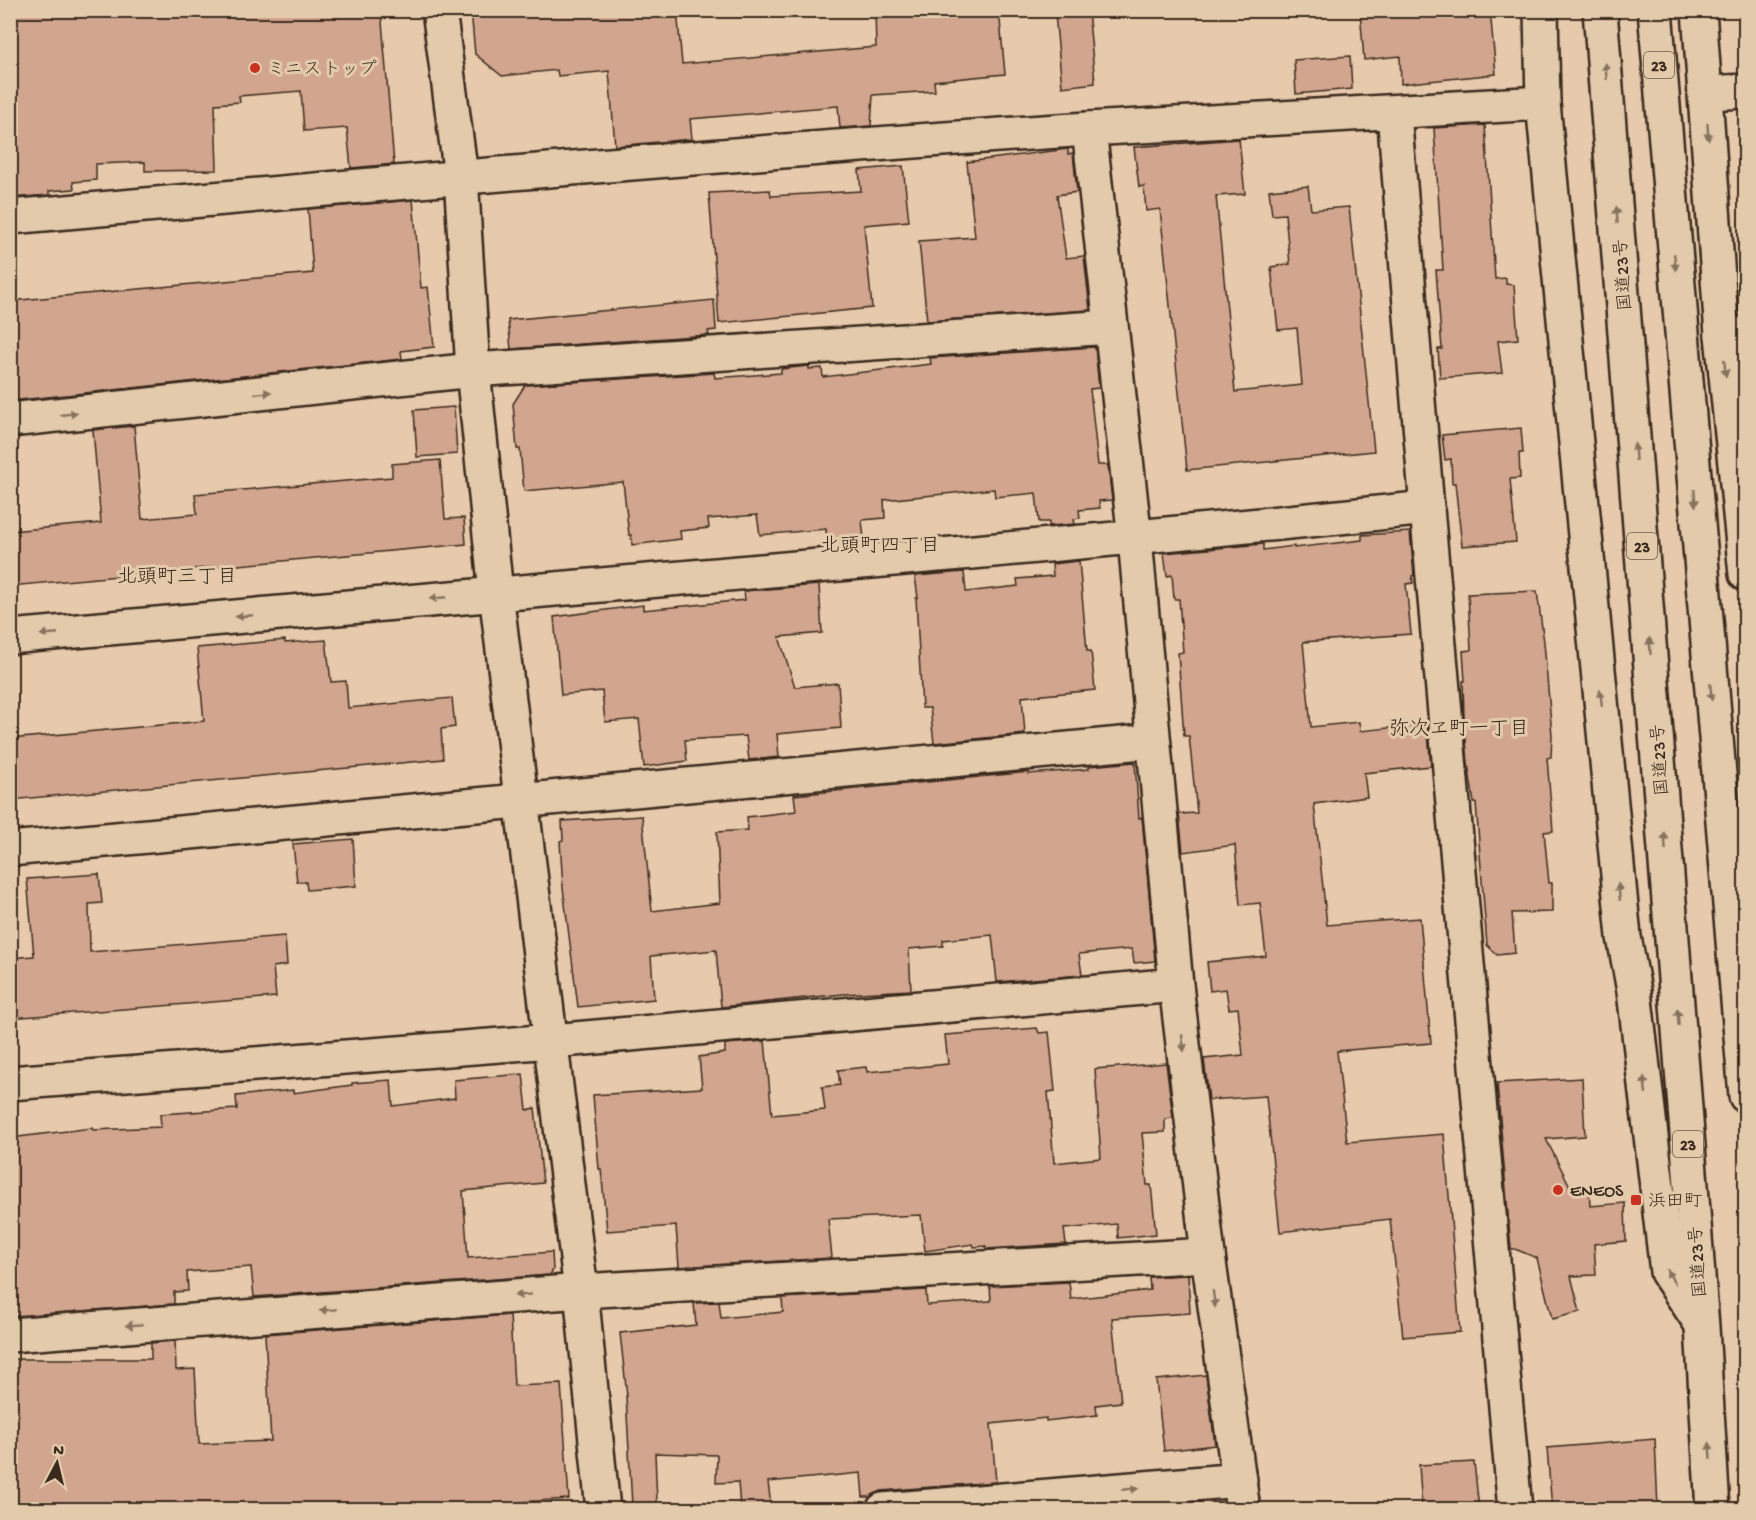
<svg xmlns="http://www.w3.org/2000/svg" width="1756" height="1520" viewBox="0 0 1756 1520" font-family="'Gochi Hand','Klee One',sans-serif">
<style>
.building{fill:#d2a58e;stroke:#3b2a1e;stroke-width:1.5}
.lines{fill:none;stroke-linecap:round;stroke-linejoin:round}
.street-casing{stroke:#3b2a1e;stroke-width:38}
.secondary-casing{stroke:#3b2a1e;stroke-width:38}
.highway-casing{stroke:#3b2a1e;stroke-width:38}
.street{stroke:#e2caab;stroke-width:33}
.secondary{stroke:#e2caab;stroke-width:33}
.highway{stroke:#e2caab;stroke-width:33}
.oneway{fill:#86725d}
.poi-dot{fill:#c8321e;stroke:#e2caab;stroke-width:2}
.labels{text-anchor:middle;stroke-width:6;stroke-linejoin:round;paint-order:stroke}
.shield{fill:#e2caab;stroke:#6d5a48;stroke-width:1.5}
.shield-label{font-size:16px;font-weight:bold;fill:#3b2a1e}
.poi-label{font-size:18px;fill:#3b2a1e;stroke:#e2caab;text-anchor:start}
.street-label{font-size:18px;fill:#3b2a1e;stroke:#e2caab}
.neighbourhood-label{font-size:20px;fill:#3b2a1e;stroke:#e2caab}
</style>
<rect width="100%" height="100%" fill="#e7caac"/>
<filter id="ink" filterUnits="userSpaceOnUse"><feTurbulence type="fractalNoise" baseFrequency=".0167" numOctaves="2"/><feDisplacementMap in="SourceGraphic" scale="12" xChannelSelector="R" yChannelSelector="G"/><feConvolveMatrix kernelMatrix="1 2 1 2 8 2 1 2 1" color-interpolation-filters="sRGB"/></filter>
<g filter="url(#ink)">
<g class="building">
<polygon points="10,10 381,10 394,164 351,168 347,128 304,131 301,91 239,96 240,102 215,104 217,170 145,171 145,162 96,164 96,180 73,182 74,189 49,191 49,195 10,198"/>
<polygon points="471,10 677,10 682,64 876,47 875,10 939,10 939,15 999,10 1005,74 934,81 935,91 873,95 871,126 840,128 838,106 690,119 692,139 615,146 609,71 558,76 557,70 502,76 475,54"/>
<polygon points="1060,10 1088,10 1095,83 1062,87 1055,14 1060,13"/>
<polygon points="1360,10 1490,10 1496,74 1401,84 1400,56 1364,60"/>
<polygon points="1350,56 1352,89 1296,94 1294,60"/>
<polygon points="1485,125 1495,279 1506,278 1506,284 1514,285 1518,339 1498,341 1502,373 1440,378 1438,349 1442,349 1436,270 1443,270 1434,128"/>
<polygon points="1239,139 1245,194 1216,196 1235,392 1302,385 1297,328 1278,330 1271,267 1290,264 1285,214 1272,215 1269,190 1308,186 1311,210 1349,207 1374,451 1187,470 1160,209 1146,211 1144,186 1139,187 1134,147"/>
<polygon points="1068,149 1068,154 1073,153 1077,192 1057,195 1066,258 1084,256 1090,310 927,321 919,241 975,237 967,162"/>
<polygon points="903,166 909,221 864,225 872,308 719,323 709,193 770,190 771,196 861,191 859,170"/>
<polygon points="413,200 421,288 428,287 434,347 401,351 402,359 10,401 10,301 313,273 308,209"/>
<polygon points="714,300 716,330 708,331 709,335 511,349 508,320"/>
<polygon points="1095,347 1099,388 1090,389 1098,465 1108,465 1112,500 1099,501 1100,508 1079,510 1080,518 1074,519 1075,524 1049,526 1049,522 1039,522 1036,493 995,497 994,489 884,500 885,518 862,520 864,539 827,543 826,529 760,535 757,515 708,519 709,528 680,531 681,539 632,545 631,535 629,535 623,482 524,491 520,449 517,449 513,404 525,385 714,373 715,378 781,373 781,369 809,366 809,369 822,368 823,377 931,364 930,358"/>
<polygon points="454,407 457,454 417,457 414,410"/>
<polygon points="134,426 142,519 197,514 195,494 392,477 392,464 440,460 445,519 464,518 466,544 10,586 10,531 101,523 93,430"/>
<polygon points="1521,428 1523,453 1519,453 1520,478 1510,479 1516,542 1462,546 1455,483 1452,483 1451,459 1445,460 1442,435"/>
<polygon points="1410,532 1414,575 1412,576 1413,583 1406,584 1411,634 1303,642 1311,727 1359,722 1360,731 1427,724 1431,766 1364,773 1367,797 1314,804 1327,925 1420,918 1431,1043 1337,1051 1347,1142 1444,1134 1460,1332 1403,1337 1390,1219 1280,1232 1266,1096 1209,1100 1204,1059 1243,1055 1238,1008 1229,1009 1226,989 1210,991 1207,962 1266,956 1260,903 1240,905 1235,845 1183,852 1179,814 1197,813 1189,736 1184,736 1178,653 1183,652 1179,599 1174,599 1172,575 1167,576 1164,553 1263,544 1263,550 1294,546 1294,548 1362,540 1362,535"/>
<polygon points="1079,561 1087,651 1091,651 1095,690 1022,697 1025,734 934,743 930,708 922,708 916,598 918,598 915,576 964,572 966,592 1018,586 1017,579 1053,576 1052,564"/>
<polygon points="819,585 822,633 779,637 795,687 838,683 841,728 777,734 779,757 749,760 746,736 685,740 687,761 644,767 639,719 605,722 602,691 561,695 554,617 643,605 643,610 745,600 744,591"/>
<polygon points="1537,591 1544,642 1552,735 1551,757 1547,758 1553,831 1544,832 1549,883 1552,883 1552,912 1512,913 1515,953 1497,955 1487,945 1476,803 1474,803 1468,763 1464,720 1463,681 1465,681 1463,651 1471,650 1468,594"/>
<polygon points="285,640 285,643 326,640 331,682 346,681 348,708 452,698 455,727 441,729 443,759 10,800 10,739 204,721 197,648"/>
<polygon points="1135,762 1139,818 1142,817 1155,961 1134,963 1132,949 1079,954 1082,975 997,982 992,935 943,940 943,946 909,949 911,990 843,994 721,1007 716,950 651,956 654,999 578,1007 563,888 560,841 563,840 562,821 642,816 652,911 720,903 717,832 748,830 747,817 796,811 794,795 1029,772 1029,774 1089,769 1089,766"/>
<polygon points="353,839 356,886 307,890 306,882 297,882 293,844"/>
<polygon points="99,874 102,903 89,904 90,952 285,936 287,965 273,967 276,997 10,1018 10,958 34,956 27,879"/>
<polygon points="1037,1028 1039,1033 1049,1032 1055,1091 1048,1092 1054,1163 1101,1158 1095,1069 1166,1063 1173,1118 1165,1119 1165,1132 1142,1133 1147,1185 1151,1185 1156,1234 1118,1238 1117,1224 1064,1229 1066,1244 986,1249 986,1246 974,1247 973,1244 925,1251 921,1215 828,1219 832,1258 679,1267 676,1226 607,1231 601,1169 599,1169 593,1095 702,1088 699,1057 725,1053 725,1044 765,1041 772,1115 825,1110 822,1087 840,1085 838,1070 866,1067 867,1072 948,1064 945,1035"/>
<polygon points="523,1074 527,1110 535,1108 543,1183 463,1191 468,1258 552,1252 553,1270 550,1275 254,1297 251,1267 187,1272 188,1291 174,1292 174,1304 15,1316 10,1266 10,1138 92,1128 93,1130 161,1127 160,1114 237,1109 236,1096 293,1090 293,1093 352,1085 352,1083 391,1080 393,1106 455,1098 454,1080"/>
<polygon points="1582,1078 1585,1136 1546,1139 1572,1190 1589,1188 1590,1206 1625,1203 1626,1241 1594,1244 1596,1275 1571,1276 1580,1312 1552,1319 1537,1258 1515,1249 1511,1249 1497,1083"/>
<polygon points="1188,1275 1190,1313 1112,1318 1121,1402 1096,1405 1097,1415 1046,1421 1046,1418 991,1424 996,1482 881,1491 870,1497 863,1497 861,1473 768,1482 771,1506 740,1508 738,1482 716,1483 717,1455 655,1453 657,1503 632,1506 626,1396 627,1396 620,1333 696,1325 694,1303 719,1302 721,1318 783,1312 782,1298 926,1290 927,1305 991,1301 990,1286 1069,1282 1071,1299 1150,1290 1149,1277"/>
<polygon points="510,1315 514,1386 561,1384 569,1499 521,1502 521,1509 10,1509 10,1359 151,1359 151,1343 175,1341 176,1370 195,1369 199,1444 271,1441 265,1334"/>
<polygon points="1206,1375 1215,1445 1164,1451 1156,1380"/>
<polygon points="1655,1439 1658,1509 1552,1509 1547,1448"/>
<polygon points="1474,1462 1479,1509 1422,1509 1419,1465"/>
</g>
<g class="lines">
<defs>
<g id="street">
<polyline points="1705,93 1746,91"/>
<polyline points="1394,113 1427,508 1515,1510"/>
<polyline points="1089,129 1135,539 1176,985 1208,1255 1243,1510"/>
<path d="M10,217C369,185 728,153 1088,129C1240,119 1391,113 1543,103"/>
<polyline points="1722,335 1746,334"/>
<polyline points="10,420 473,370 1111,327"/>
<path d="M10,637C483,594 955,557 1427,508"/>
<polyline points="10,849 1153,741"/>
<polyline points="10,1083 552,1041 1176,985"/>
<polyline points="10,1335 581,1291 1208,1255"/>
<polyline points="883,1510 1240,1480"/>
</g>
<polyline id="secondary" points="439,10 461,176 473,370 496,593 581,1291 603,1510"/>
<g id="highway">
<polyline points="1541,10 1543,103 1624,937 1634,991 1667,1272 1700,1322"/>
<polyline points="1600,10 1702,1327 1713,1510"/>
<polyline points="1655,10 1746,1096"/>
<polyline points="1699,10 1722,335 1746,574"/>
</g>
</defs>
<use href="#street" class="street-casing"/>
<use href="#secondary" class="secondary-casing"/>
<use href="#highway" class="highway-casing"/>
<use href="#street" class="street"/>
<use href="#secondary" class="secondary"/>
<use href="#highway" class="highway"/>
</g>
<defs><path id="oneway-solid" d="M-6-.8H1V-3.2L6.5 0L1 3.2V.8H-6Z" transform="scale(1.5)"/></defs>
<g class="oneway">
<use href="#oneway-solid" transform="translate(1606 71) rotate(-95)"/>
<use href="#oneway-solid" transform="translate(1708 132) rotate(86)"/>
<use href="#oneway-solid" transform="translate(1617 215) rotate(-94)"/>
<use href="#oneway-solid" transform="translate(1675 262) rotate(85)"/>
<use href="#oneway-solid" transform="translate(1725 368) rotate(84)"/>
<use href="#oneway-solid" transform="translate(263 393) rotate(-6)"/>
<use href="#oneway-solid" transform="translate(69 414) rotate(-6)"/>
<use href="#oneway-solid" transform="translate(1635 452) rotate(-94)"/>
<use href="#oneway-solid" transform="translate(1695 498) rotate(85)"/>
<use href="#oneway-solid" transform="translate(438 598) rotate(175)"/>
<use href="#oneway-solid" transform="translate(244 616) rotate(175)"/>
<use href="#oneway-solid" transform="translate(49 634) rotate(175)"/>
<use href="#oneway-solid" transform="translate(1650 646) rotate(-94)"/>
<use href="#oneway-solid" transform="translate(1711 692) rotate(85)"/>
<use href="#oneway-solid" transform="translate(1601 698) rotate(-96)"/>
<use href="#oneway-solid" transform="translate(1665 841) rotate(-94)"/>
<use href="#oneway-solid" transform="translate(1619 892) rotate(-96)"/>
<use href="#oneway-solid" transform="translate(1678 1017) rotate(-94)"/>
<use href="#oneway-solid" transform="translate(1183 1043) rotate(83)"/>
<use href="#oneway-solid" transform="translate(1645 1085) rotate(-97)"/>
<use href="#oneway-solid" transform="translate(1671 1277) rotate(-118)"/>
<use href="#oneway-solid" transform="translate(523 1295) rotate(176)"/>
<use href="#oneway-solid" transform="translate(1214 1299) rotate(82)"/>
<use href="#oneway-solid" transform="translate(328 1310) rotate(176)"/>
<use href="#oneway-solid" transform="translate(134 1325) rotate(176)"/>
<use href="#oneway-solid" transform="translate(1710 1451) rotate(-93)"/>
<use href="#oneway-solid" transform="translate(1130 1489) rotate(-5)"/>
</g>
</g>
<g class="poi-dot">
<circle cx="255" cy="68" r="6"/>
<circle cx="1558" cy="1190" r="6"/>
<rect x="1630" y="1194" width="12" height="12" rx="3"/>
</g>
<g class="labels">
<g class="shield">
<rect x="1644" y="52" width="30" height="26" rx="4.5"/>
<rect x="1627" y="533" width="30" height="26" rx="4.5"/>
<rect x="1673" y="1131" width="30" height="26" rx="4.5"/>
</g>
<g class="shield-label">
<text x="1659" y="71">23</text>
<text x="1642" y="552">23</text>
<text x="1688" y="1150">23</text>
</g>
<g class="poi-label">
<text x="267" y="74">ミニストップ</text>
<text x="1570" y="1196">ENEOS</text>
<text x="1648" y="1206">浜田町</text>
</g>
<g class="street-label">
<text transform="translate(1622 275) rotate(-94)" y="6">国道23号</text>
<text transform="translate(1659 760) rotate(-94)" y="6">国道23号</text>
<text transform="translate(1697 1262) rotate(-94)" y="6">国道23号</text>
</g>
<g class="neighbourhood-label">
<text x="880" y="551">北頭町四丁目</text>
<text x="177" y="582">北頭町三丁目</text>
<text x="1459" y="734">弥次ヱ町一丁目</text>
</g>
</g>
<rect width="1756" height="1520" fill="none" stroke="#e2caab" stroke-width="36"/>
<rect x="18" y="18" width="1720" height="1484" fill="none" stroke="#3b2a1e" stroke-width="2" filter="url(#ink)"/>
<g transform="translate(57 1463) rotate(7)" stroke="#e2caab" stroke-width="4.5" paint-order="stroke">
<path d="M0-4.5L10 22L0 15L-10 22Z" fill="#3b2a1e"/>
<text y="-9" font-size="16" font-weight="bold" text-anchor="middle" fill="#3b2a1e">N</text>
</g>
</svg>
